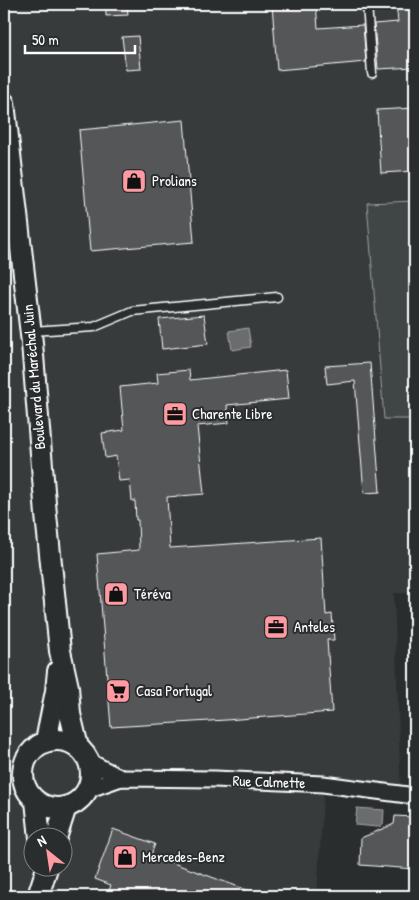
<svg xmlns="http://www.w3.org/2000/svg" width="419" height="900" viewBox="0 0 419 900" font-family="'Patrick Hand',sans-serif">
<style>
.built{fill:#373a3b;fill-rule:evenodd}
.green{fill:#414445;stroke:#a0a2a2}
.water{fill:#6a6c6d;stroke:#a6a7a7}
.building{fill:#555758;stroke:#fff}
.lines{fill:none;stroke-linecap:round;stroke-linejoin:round}
.lane-casing{stroke:#fff;stroke-width:11}
.street-casing{stroke:#fff;stroke-width:19}
.secondary-casing{stroke:#fff;stroke-width:24}
.path{stroke:#fff;stroke-width:2.5;stroke-dasharray:1 4;stroke-linecap:butt}
.lane{stroke:#2a2d2e;stroke-width:8}
.street{stroke:#2a2d2e;stroke-width:15}
.secondary{stroke:#2a2d2e;stroke-width:20}
.labels{text-anchor:middle;stroke-width:4;stroke-linejoin:round;paint-order:stroke}
.poi-label{font-size:15px;fill:#fff;stroke:#2a2d2e;text-anchor:start}
.street-label{font-size:15px;fill:#fff;stroke:#2a2d2e}
</style>
<rect width="100%" height="100%" fill="#2a2d2e"/>
<filter id="ink" filterUnits="userSpaceOnUse"><feTurbulence type="fractalNoise" baseFrequency=".02" numOctaves="2"/><feDisplacementMap in="SourceGraphic" scale="10" xChannelSelector="R" yChannelSelector="G"/><feConvolveMatrix kernelMatrix="1 2 1 2 8 2 1 2 1" color-interpolation-filters="sRGB"/></filter>
<g filter="url(#ink)">
<path class="built" d="M4,4H415V201L367,203L384,419H415V593H394L401,795L324,784L317,896H4ZM32,838H62V868H32Z"/>
<polygon class="green" points="415,201 415,419 384,419 367,203"/>
<g class="water">
<polygon points="248,328 251,347 232,350 229,331"/>
<polygon points="357,808 384,810 383,825 378,827 355,825"/>
</g>
<g class="building">
<polygon points="127,4 128,15 106,16 106,5"/>
<polygon points="272,4 316,4 318,28 363,25 366,62 277,70"/>
<polygon points="396,4 415,4 415,67 378,69 374,24 398,22"/>
<polygon points="138,36 141,69 126,70 122,37"/>
<polygon points="415,108 415,171 381,173 377,110"/>
<polygon points="184,120 194,242 90,251 79,130"/>
<polygon points="204,315 208,344 162,349 159,319"/>
<polygon points="370,363 380,492 364,493 355,381 327,384 325,366"/>
<polygon points="189,370 190,380 286,370 289,399 227,405 229,423 197,426 204,494 167,497 170,548 321,538 326,615 332,614 334,640 327,640 332,712 226,720 111,727 97,554 139,550 138,520 136,520 135,501 132,501 130,480 119,481 116,456 105,458 102,433 124,430 120,387 158,383 157,373"/>
<polygon points="395,816 415,817 415,869 360,865 361,838 394,824"/>
<polygon points="113,829 155,844 151,855 261,895 260,896 107,896 111,885 95,879"/>
</g>
<g class="lines">
<defs>
<g id="lane">
<polyline points="367,4 372,73"/>
<polyline points="32,331 94,327 132,311 277,297"/>
</g>
<g id="street">
<polyline points="90,762 121,778"/>
<polyline points="87,790 121,778 215,779 323,784 415,796"/>
</g>
<g id="secondary">
<polyline points="4,103 32,343 46,515 60,651 68,687 70,714 78,747"/>
<circle cx="57" cy="774" r="34"/>
<polyline points="46,741 56,691 58,671"/>
<polyline points="36,801 40,838"/>
<polyline points="56,838 66,807"/>
<polyline points="38,896 47,868"/>
</g>
</defs>
<use href="#lane" class="lane-casing"/>
<use href="#street" class="street-casing"/>
<use href="#secondary" class="secondary-casing"/>
<polyline class="path" points="10,4 18,5 18,4"/>
<use href="#lane" class="lane"/>
<use href="#street" class="street"/>
<use href="#secondary" class="secondary"/>
</g>
</g>
<defs>
<symbol id="shop-square" viewBox="-11 -11 22 22"><rect x="-9" y="-9" width="18" height="18" rx="4" fill="#ff9aa2" stroke="#2a2d2e"/><path d="M-5-2.5h2.3a2.7 3.5 0 0 1 5.4 0H5L5.5 6h-11ZM-1.5-2.5h3a1.5 2.3 0 0 0-3 0Z" fill="#111"/></symbol>
<symbol id="office-square" viewBox="-11 -11 22 22"><rect x="-9" y="-9" width="18" height="18" rx="4" fill="#ff9aa2" stroke="#2a2d2e"/><path d="M-6-3h4V-5.5h4V-3h4V5H-6ZM-1-4.5V-3h2v-1.5ZM-6 0V1H6V0Z" fill="#111"/></symbol>
<symbol id="supermarket-square" viewBox="-11 -11 22 22"><rect x="-9" y="-9" width="18" height="18" rx="4" fill="#ff9aa2" stroke="#2a2d2e"/><path d="M-6-5.5h2.5l.6 2H6L4.5 2H-2.5L-4.4-4H-6ZM-1.5 3.2a1.3 1.3 0 1 0 .1 0ZM3 3.2a1.3 1.3 0 1 0 .1 0Z" fill="#111"/></symbol>
</defs>
<g fill-rule="evenodd">
<use href="#shop-square" x="120" y="167" width="28" height="28"/>
<use href="#office-square" x="161" y="400" width="28" height="28"/>
<use href="#shop-square" x="102" y="580" width="28" height="28"/>
<use href="#office-square" x="262" y="613" width="28" height="28"/>
<use href="#supermarket-square" x="104" y="677" width="28" height="28"/>
<use href="#shop-square" x="111" y="843" width="28" height="28"/>
</g>
<g class="labels">
<g class="poi-label">
<text x="152" y="186">Prolians</text>
<text x="192" y="419">Charente Libre</text>
<text x="134" y="599">Téréva</text>
<text x="294" y="632">Anteles</text>
<text x="136" y="696">Casa Portugal</text>
<text x="142" y="862">Mercedes-Benz</text>
</g>
<g class="street-label">
<text transform="translate(34 377) rotate(-95)" y="5">Boulevard du Maréchal Juin</text>
<text transform="translate(269 782) rotate(2)" y="5">Rue Calmette</text>
</g>
</g>
<rect width="419" height="900" fill="none" stroke="#2a2d2e" stroke-width="20"/>
<rect x="10" y="10" width="399" height="880" fill="none" stroke="#fff" stroke-width="2" filter="url(#ink)"/>
<g transform="translate(48 852) rotate(330)"><circle r="24" fill="#2a2d2e" stroke="#7f8182"/>
<path d="M0-4L9 19L0 12L-9 19Z" fill="#ff9aa2"/>
<text y="-8" font-size="14" font-weight="bold" text-anchor="middle" fill="#ffffff">N</text>
</g>
<path d="M25 45v8h110v-8" fill="none" stroke="#ffffff" stroke-width="2.5"/>
<text x="32" y="45" font-size="15" fill="#ffffff" stroke="#2a2d2e" stroke-width="4" paint-order="stroke">50 m</text>
</svg>
